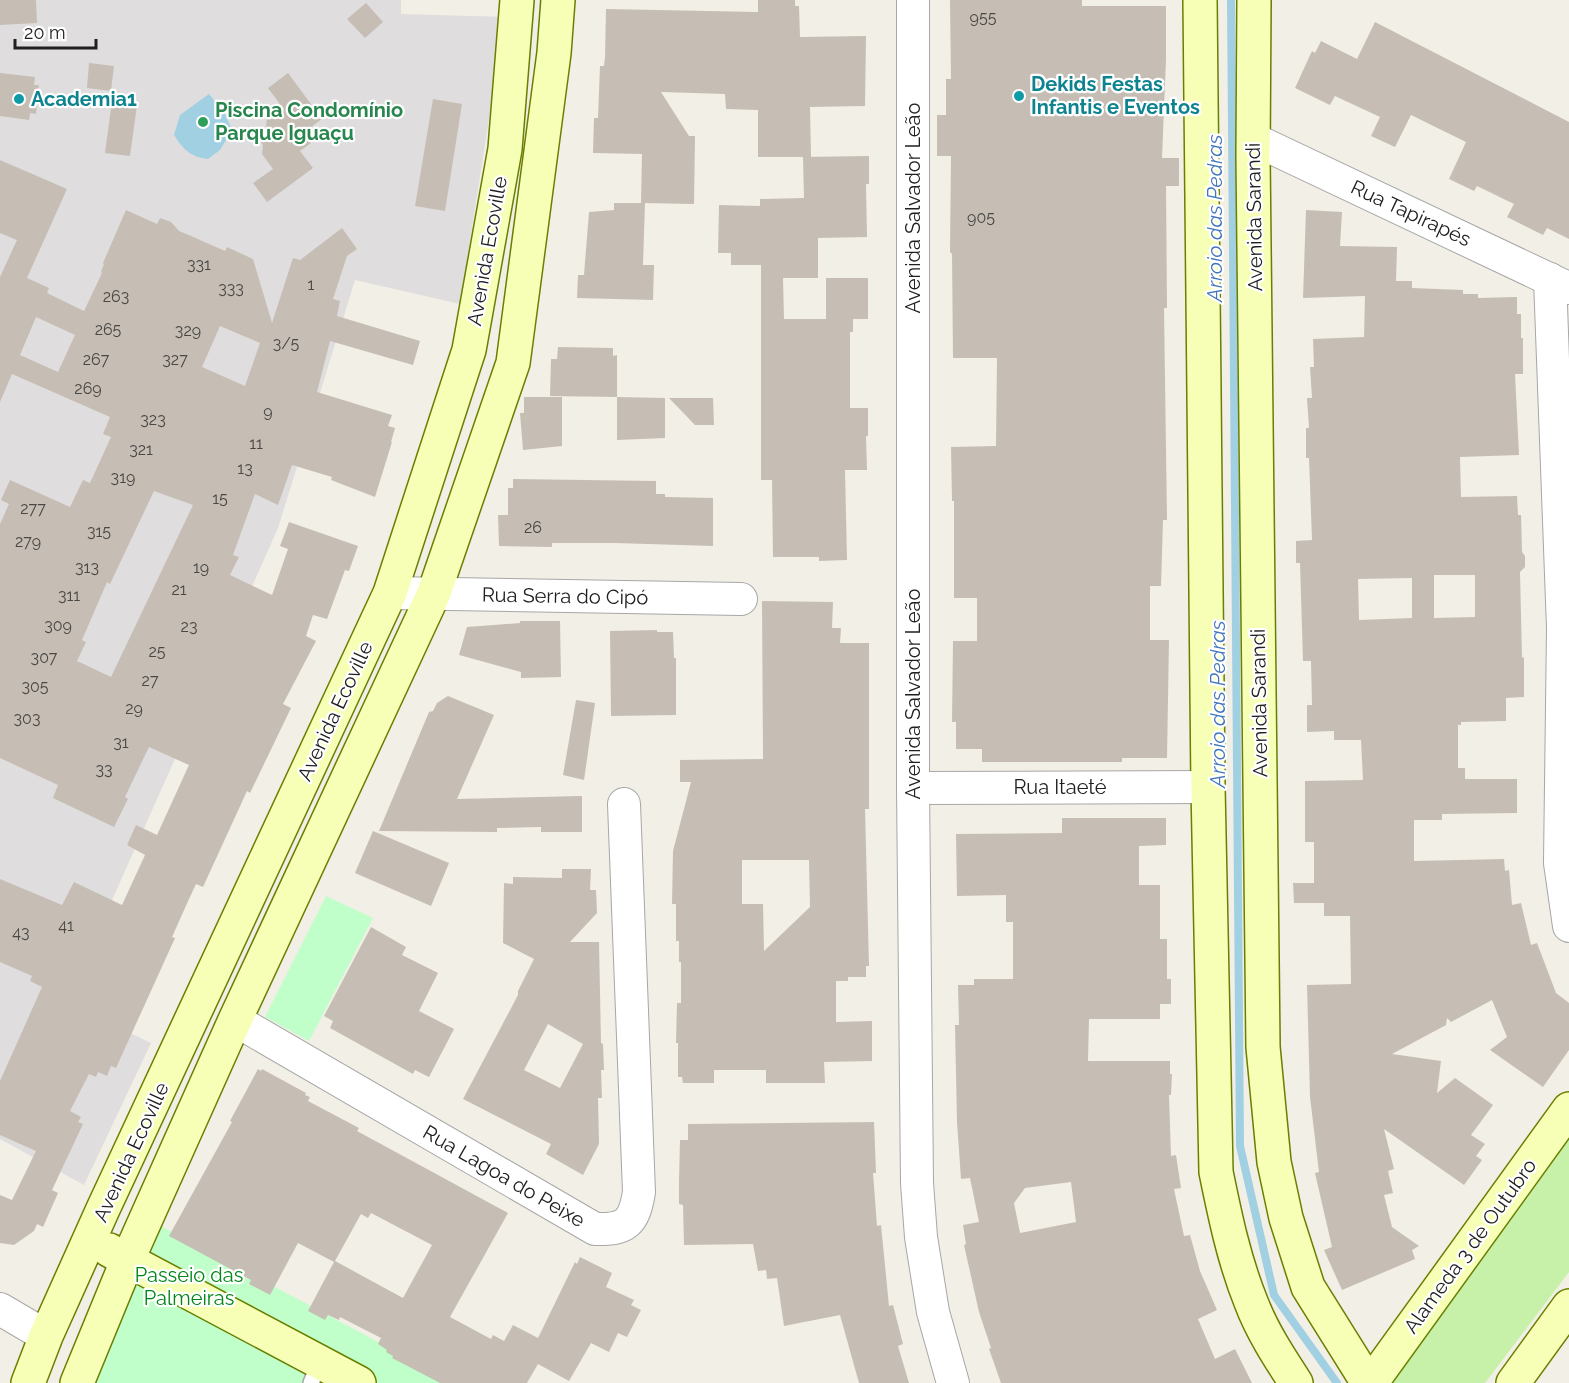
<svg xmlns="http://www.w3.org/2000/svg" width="1569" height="1383" viewBox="0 0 1569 1383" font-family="Raleway,sans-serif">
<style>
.residential{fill:#dfdddd}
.grass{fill:#c7f0a8}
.park{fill:#c0ffc9}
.water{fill:#a2d0e3}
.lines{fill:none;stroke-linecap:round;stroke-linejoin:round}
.stream{stroke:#a2d0e3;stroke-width:8}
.building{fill:#c6beb5;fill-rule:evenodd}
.lane-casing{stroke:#a7a7a7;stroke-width:18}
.street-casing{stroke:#a7a7a7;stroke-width:34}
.secondary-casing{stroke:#697f00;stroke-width:36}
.lane{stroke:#fff;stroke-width:15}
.street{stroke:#fff;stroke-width:32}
.secondary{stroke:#f7ffb7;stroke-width:33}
.culture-dot{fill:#0f9aa8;stroke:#fff;stroke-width:2}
.leisure-dot{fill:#2e9e5b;stroke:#fff;stroke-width:2}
.labels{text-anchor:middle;stroke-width:4.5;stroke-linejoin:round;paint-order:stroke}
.number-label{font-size:16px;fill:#4a4845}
.culture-label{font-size:20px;font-weight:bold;fill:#0d838f;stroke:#fff;text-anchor:start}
.leisure-label{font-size:20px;font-weight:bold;fill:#27864d;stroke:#fff;text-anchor:start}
.street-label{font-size:20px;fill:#202020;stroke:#fff}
.park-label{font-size:20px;fill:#018615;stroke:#fff}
.water-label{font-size:21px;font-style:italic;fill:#4276bb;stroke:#fff}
</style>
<rect width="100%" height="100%" fill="#f2efe6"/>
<polygon class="residential" points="0,0 401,0 401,14 505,17 460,304 355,280 278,528 66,1003 151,1043 84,1185 0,1139"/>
<polygon class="grass" points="1569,1137 1569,1272 1485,1383 1385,1383"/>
<g class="park">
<polygon points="326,896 373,918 309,1041 265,1017"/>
<polygon points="159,1225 455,1383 90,1383"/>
</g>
<path class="water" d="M209,94L225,114L232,130L220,150L208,159C190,157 183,149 174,135L180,115Z"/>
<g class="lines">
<polyline class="stream" points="1231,0 1240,1146 1274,1295 1337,1383"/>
</g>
<g class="building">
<polygon points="0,0 36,0 37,23 0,25"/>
<polygon points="758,0 795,0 795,6 799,6 800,37 866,36 865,106 810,107 811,157 758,157 758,110 726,109 725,94 661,92 689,136 695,136 694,204 641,203 642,154 593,153 594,118 598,118 600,66 604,66 605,57 606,9 758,12"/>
<polygon points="950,0 1082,0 1082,6 1166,6 1166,59 1162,158 1179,158 1179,186 1166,186 1167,308 1164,308 1167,520 1163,520 1161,586 1150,586 1150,640 1169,640 1167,758 1122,758 1122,762 982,762 982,749 956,749 956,722 952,722 953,641 977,641 977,598 954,598 954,501 952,501 951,447 996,446 997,358 953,358 952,254 950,252 951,156 937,156 937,115 946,115 946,79 951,79"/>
<polygon points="366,3 383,22 365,38 347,19"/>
<polygon points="1375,22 1569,122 1569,239 1547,228 1543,235 1507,217 1514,204 1477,186 1474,191 1449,179 1466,142 1411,115 1395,147 1371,136 1380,117 1335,96 1330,105 1295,88 1312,51 1315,53 1321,41 1357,59"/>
<polygon points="89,63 114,66 111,91 87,88"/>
<polygon points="0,73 35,77 34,85 39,85 36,114 30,113 29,120 0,116"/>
<polygon points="288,73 322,119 303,133 311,143 300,151 313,168 267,202 253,183 273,169 262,154 263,145 255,134 266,127 267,118 282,107 268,88"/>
<polygon points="433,99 462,104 445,211 415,206"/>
<polygon points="112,101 137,105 130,156 105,153"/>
<polygon points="869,156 869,184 866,184 867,237 818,238 818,278 783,278 784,319 826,319 826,278 868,278 868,319 853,319 853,332 850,332 850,408 868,408 868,436 866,436 867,470 845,470 847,560 819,561 819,557 773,557 772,480 761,480 761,265 731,265 731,253 718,253 719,205 760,206 760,199 804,198 803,157"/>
<path d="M0,160L67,189L27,278L49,288L47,293L84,311L102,273L101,272L104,264L103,263L126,210L157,224L160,218L171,222L179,231L191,236L225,251L227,247L253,259L272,323L293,258L300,260L342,228L357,249L347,256L333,299L340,301L337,316L420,341L413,365L330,341L317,392L392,415L388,426L395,428L391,442H392L375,497L331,480L332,477L292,465L278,505L255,494L233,555L239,557L230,575L272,595L288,549L280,546L289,522L358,546L349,571L345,570L327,619L313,615L306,636L316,641L283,704L291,708L250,793L247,791L203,887L196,884L189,899L172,937L175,938L116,1068L111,1066L107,1076L98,1072L96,1077L89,1074L70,1111L81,1117L78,1122L83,1124L52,1190L58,1193L43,1227L37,1224L34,1231L14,1245L0,1243V1195L12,1200L36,1151L0,1135V1081L42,987L30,981L32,976L0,962V879L62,905L74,882L122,905L145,855L127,845L136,825L157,835L189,765L149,747L125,797L128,799L114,827L53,798L58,785L0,758V524L9,504L1,500L10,480L70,507L83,480L90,483L111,437L103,434L110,417L12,374L0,402V277L17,240L0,233ZM36,317L75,335L58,372L20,355ZM220,326L260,343L245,386L202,367ZM154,491L193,505L111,677L77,661L86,642L82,640L107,582L110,584Z"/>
<polygon points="614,203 645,203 643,265 654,265 653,300 577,298 578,275 584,275 589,212 614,210"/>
<path d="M1306,210L1342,212L1340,246L1397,247L1396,281H1412V288L1463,290V294H1478V298L1517,297V314H1521V338H1523V374H1515L1519,455L1460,457L1461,497L1517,496L1518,515H1521L1522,552L1525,556V567L1520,572L1522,658L1524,657V697L1506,698V721L1461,722V725H1458V768H1465V779H1517V813L1442,814V820H1414V861L1504,859L1505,871L1509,870L1512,905L1521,903L1531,945L1537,943L1556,993L1569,1003V1050L1543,1087L1490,1050L1507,1037L1492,1000L1451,1022L1447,1018L1446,1025L1392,1054L1441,1061L1437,1093L1455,1078L1493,1105L1471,1135L1485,1144L1476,1156L1482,1160L1464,1185L1384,1129L1394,1169L1388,1171L1393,1193L1384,1195L1392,1227L1419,1246L1412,1250L1415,1259L1342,1290L1324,1250L1332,1247L1315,1173L1319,1172L1310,1097L1307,985L1351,984L1350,916H1324V903H1294L1293,883H1314V842H1305V781L1363,780L1361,740H1334V731L1307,732V705H1312L1311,661H1303L1300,563H1296V541L1312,540L1309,458H1306V428H1309L1307,398H1312L1310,367H1314L1313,339L1364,337L1365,296L1303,298ZM1434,575H1475V617L1434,618ZM1412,578V618L1359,620L1358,579Z"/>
<polygon points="558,347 613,348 613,356 617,355 617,397 665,398 665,438 617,440 617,397 550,396 551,359 557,359"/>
<polygon points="524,397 562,397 562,446 523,450 520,413 524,413"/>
<polygon points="669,398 713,398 714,425 695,425"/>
<polygon points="513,479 656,481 656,494 665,494 665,497 713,498 713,546 615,543 552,543 552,547 499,546 498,515 508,515 508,488 513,488"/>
<path d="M762,601L833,602L832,628H841L840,643H869V809H865L869,966H866V977H848V981H836V1022L872,1021V1061L824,1062L825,1083H766V1070H714V1083H683L682,1077H678V1043H676L677,1003H681V962H679V941H676V904H672L673,851L691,782H680V760L763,759ZM742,860H809L810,907L764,951L763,904H742Z"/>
<polygon points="520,621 560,621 561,677 521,678 521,672 459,655 467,627 520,623"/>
<polygon points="657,630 657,632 673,632 674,658 676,658 676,715 611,716 610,631"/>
<polygon points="448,696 494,715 457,799 582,796 582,832 541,832 541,827 497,828 497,832 379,831 429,712 433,711 437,703"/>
<polygon points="576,700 595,703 584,780 563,775"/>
<path d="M1062,818H1166V845L1139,846V885H1160V939H1167V979H1171V1004H1160V1019H1089L1088,1061H1170V1074H1172L1171,1095H1169L1171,1156L1176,1155L1181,1188L1174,1189L1184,1236L1190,1235L1200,1271L1217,1310L1198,1319L1215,1359L1235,1349L1252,1383H1001L989,1349L991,1348L979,1312L964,1245L966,1244L963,1225L979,1222L970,1178L961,1179L957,1122L955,1025H959L958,985H974V979H1013V922H1006V895L957,896L956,834L1062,833ZM1071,1182L1076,1222L1020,1233L1014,1203L1025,1188Z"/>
<polygon points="373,831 449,863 431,906 355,873"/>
<path d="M562,869H591L590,890H596L597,913L570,942H599L601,1043L603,1044L604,1070H601L602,1098H598L599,1144L583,1175L546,1154L551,1144L463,1099L518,995V991L534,959L503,943L504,883L513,884V877L562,878ZM548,1024L583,1044L560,1088L524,1070Z"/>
<polygon points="371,927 406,947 402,955 438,973 419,1011 454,1029 429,1077 415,1070 413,1074 330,1028 333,1021 324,1016"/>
<path d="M258,1069L261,1071L262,1069L306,1093L305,1095L310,1097L308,1101L359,1128L357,1131L508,1213L450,1317L491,1339L493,1335L504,1341L513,1325L538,1338L575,1262L577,1264L580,1257L612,1273L606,1287L634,1300L631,1305L641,1310L627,1337L618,1333L609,1352L591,1343L569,1381L538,1364L527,1383H440L392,1358L393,1356L386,1352L387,1350L378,1344L381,1338L340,1317L339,1320L328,1315L325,1320L308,1311L334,1262L298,1243L270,1295L249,1284L251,1280L169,1236L232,1122L230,1121ZM371,1213L432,1245L403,1298L335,1261L361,1214L368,1218Z"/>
<polygon points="874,1122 876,1173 873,1173 877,1226 881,1225 889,1306 893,1305 903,1344 898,1346 909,1383 859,1383 840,1315 784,1326 777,1278 767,1279 766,1270 758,1271 753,1244 684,1245 683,1205 679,1204 679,1181 680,1140 688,1140 688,1124"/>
</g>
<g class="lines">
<defs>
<polyline id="lane" points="311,1383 320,1361"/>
<g id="street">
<polyline points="913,0 913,788 917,1183 921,1237 933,1312 953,1383"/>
<polyline points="1253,139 1568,288"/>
<polyline points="1550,279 1563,628 1560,863 1569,926"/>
<polyline points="390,593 741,599"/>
<polyline points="913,788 1208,787"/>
<path d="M235,1020L595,1229C626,1230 634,1223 639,1192L624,804"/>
<polyline points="0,1309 46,1336"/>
</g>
<g id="secondary">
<path d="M1200,0L1208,787L1216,1172C1225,1216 1234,1260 1251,1302C1262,1331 1279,1357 1296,1383"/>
<polyline points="1254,0 1253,156 1263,1047 1274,1162 1286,1218 1308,1287 1368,1383"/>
<polyline points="109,1250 359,1383"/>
<polyline points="28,1383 46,1336 103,1209 390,593 469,350 505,149 517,0"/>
<polyline points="77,1383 128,1259 235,1020 434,593 513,363 554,53 558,0"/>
<polyline points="1371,1383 1569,1109"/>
<polyline points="1513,1383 1569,1306"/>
</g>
</defs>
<use href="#lane" class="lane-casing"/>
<use href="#street" class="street-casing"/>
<use href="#secondary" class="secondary-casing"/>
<use href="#lane" class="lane"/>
<use href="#street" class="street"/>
<use href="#secondary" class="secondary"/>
</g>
<g class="culture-dot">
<circle cx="1019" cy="96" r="6"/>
<circle cx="19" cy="99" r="6"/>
</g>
<circle class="leisure-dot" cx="203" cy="122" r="6"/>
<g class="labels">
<g class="number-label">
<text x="983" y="23">955</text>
<text x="981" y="223">905</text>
<text x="199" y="270">331</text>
<text x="311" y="290">1</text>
<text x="231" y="294">333</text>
<text x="116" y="302">263</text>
<text x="108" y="335">265</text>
<text x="188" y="336">329</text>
<text x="286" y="349">3/5</text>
<text x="96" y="365">267</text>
<text x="175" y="365">327</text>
<text x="88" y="394">269</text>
<text x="268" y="417">9</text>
<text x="153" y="425">323</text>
<text x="256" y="449">11</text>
<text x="141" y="455">321</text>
<text x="245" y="474">13</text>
<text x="123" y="483">319</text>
<text x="220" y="504">15</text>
<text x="33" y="514">277</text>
<text x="533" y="533">26</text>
<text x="99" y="537">315</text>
<text x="28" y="547">279</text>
<text x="87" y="573">313</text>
<text x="201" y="573">19</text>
<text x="179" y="595">21</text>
<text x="69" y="601">311</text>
<text x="58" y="631">309</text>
<text x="189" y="632">23</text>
<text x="157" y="657">25</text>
<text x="44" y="663">307</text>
<text x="150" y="686">27</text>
<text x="35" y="692">305</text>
<text x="134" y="714">29</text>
<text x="27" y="724">303</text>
<text x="121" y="748">31</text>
<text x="104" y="775">33</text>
<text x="66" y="931">41</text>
<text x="21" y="938">43</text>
</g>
<g class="culture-label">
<text x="1031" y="91">Dekids Festas<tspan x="1031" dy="23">Infantis e Eventos</tspan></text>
<text x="31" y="106">Academia1</text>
</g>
<g class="leisure-label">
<text x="215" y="117">Piscina Condomínio<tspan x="215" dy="23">Parque Iguaçu</tspan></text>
</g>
<g class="street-label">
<text transform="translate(913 208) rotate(-90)" y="7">Avenida Salvador Leão</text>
<text transform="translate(1411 213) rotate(25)" y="7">Rua Tapirapés</text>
<text transform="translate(1254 217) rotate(-91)" y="7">Avenida Sarandi</text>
<text transform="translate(487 251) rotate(-80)" y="7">Avenida Ecoville</text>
<text transform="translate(565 596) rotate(1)" y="7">Rua Serra do Cipó</text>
<text transform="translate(913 694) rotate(-90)" y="7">Avenida Salvador Leão</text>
<text transform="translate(1259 703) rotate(-91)" y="7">Avenida Sarandi</text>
<text transform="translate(335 711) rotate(-65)" y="7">Avenida Ecoville</text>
<text x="1060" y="794">Rua Itaeté</text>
<text transform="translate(131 1152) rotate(-65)" y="7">Avenida Ecoville</text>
<text transform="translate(504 1176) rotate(30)" y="7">Rua Lagoa do Peixe</text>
<text transform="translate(1470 1246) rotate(-54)" y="7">Alameda 3 de Outubro</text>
</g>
<g class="park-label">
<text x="189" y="1282">Passeio das<tspan x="189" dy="23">Palmeiras</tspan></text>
</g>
<g class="water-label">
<text transform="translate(1215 218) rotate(-90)" y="7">Arroio das Pedras</text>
<text transform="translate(1218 704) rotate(-90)" y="7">Arroio das Pedras</text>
</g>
</g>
<path d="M15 39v9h81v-9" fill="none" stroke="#202020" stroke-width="3"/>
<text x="24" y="39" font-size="18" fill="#202020" stroke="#ffffff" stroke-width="4.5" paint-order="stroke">20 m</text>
</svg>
